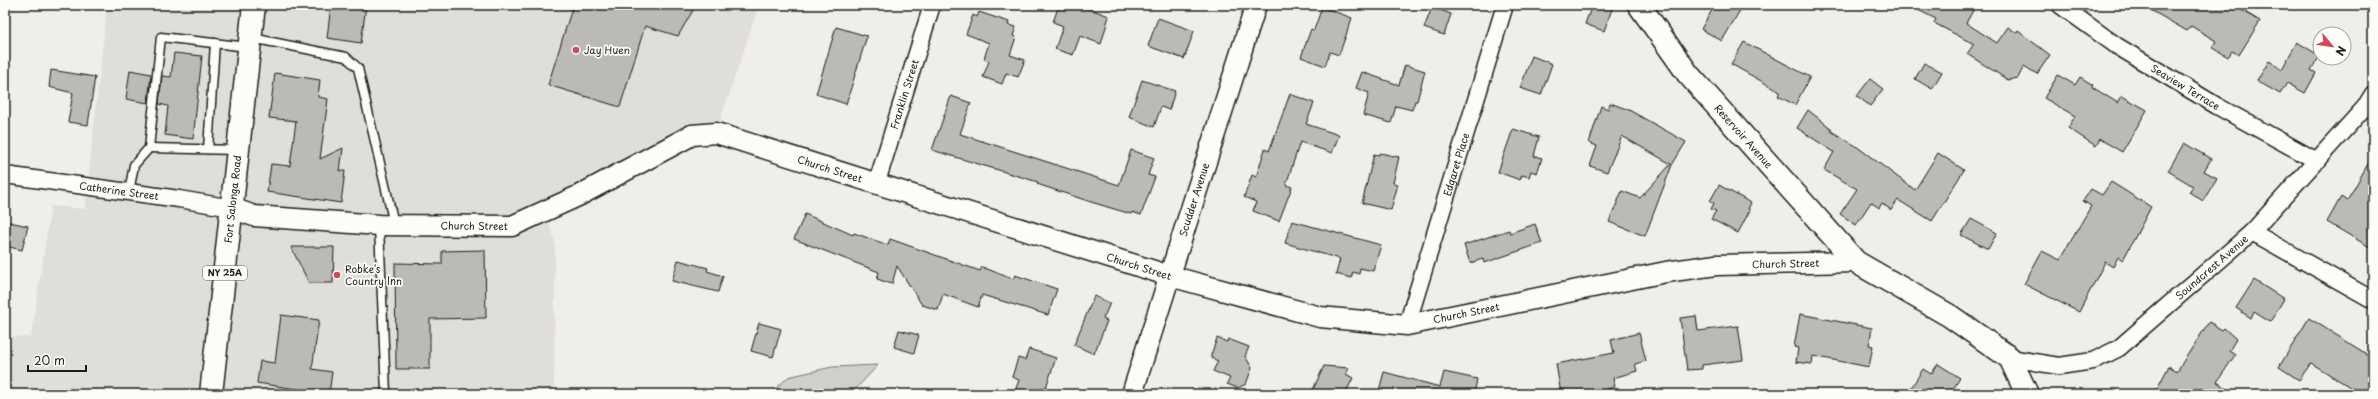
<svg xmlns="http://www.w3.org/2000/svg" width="2378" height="399" viewBox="0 0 2378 399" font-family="'Playpen Sans',sans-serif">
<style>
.built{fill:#e0deda}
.green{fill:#d0cfcc;stroke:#767674}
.building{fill:#bbbab6;stroke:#1c1c1c}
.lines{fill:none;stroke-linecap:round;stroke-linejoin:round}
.service-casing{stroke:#1c1c1c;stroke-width:11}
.minor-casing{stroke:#1c1c1c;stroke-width:19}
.tertiary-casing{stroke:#1c1c1c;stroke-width:23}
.secondary-casing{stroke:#1c1c1c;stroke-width:25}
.primary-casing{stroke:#1c1c1c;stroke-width:25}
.service{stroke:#fdfcf7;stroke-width:8}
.minor{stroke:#fdfcf7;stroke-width:16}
.tertiary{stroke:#fdfcf7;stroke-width:20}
.secondary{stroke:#fdfcf7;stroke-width:22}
.primary{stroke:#fdfcf7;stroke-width:22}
.poi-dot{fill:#d1495b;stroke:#fdfcf7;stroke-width:1.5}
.labels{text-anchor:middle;stroke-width:3.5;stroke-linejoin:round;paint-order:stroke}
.shield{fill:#fdfcf7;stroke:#605f5e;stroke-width:1}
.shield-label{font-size:9px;font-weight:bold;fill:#1c1c1c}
.poi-label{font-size:10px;fill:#1c1c1c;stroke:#fdfcf7;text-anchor:start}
.street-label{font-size:10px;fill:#1c1c1c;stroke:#fdfcf7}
</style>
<rect width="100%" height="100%" fill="#f0eeea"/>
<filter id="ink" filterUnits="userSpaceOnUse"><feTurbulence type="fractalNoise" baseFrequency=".025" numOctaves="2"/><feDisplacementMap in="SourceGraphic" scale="8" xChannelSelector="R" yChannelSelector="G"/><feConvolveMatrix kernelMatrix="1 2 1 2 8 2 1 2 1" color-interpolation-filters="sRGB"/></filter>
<g filter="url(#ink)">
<polygon class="built" points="107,5 759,5 716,133 545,211 555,241 554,394 5,394 5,336 31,337 51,206 85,209"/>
<polygon class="green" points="878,365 851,394 770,394 788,377 832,367"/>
<g class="building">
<polygon points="331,5 366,5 361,43 327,38"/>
<polygon points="573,5 696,5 678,36 645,26 620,107 548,85"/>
<polygon points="1059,5 1079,5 1109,16 1101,44 1080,36 1073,55 1055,49 1063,26 1053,22"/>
<polygon points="1592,5 1601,5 1612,9 1604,31 1585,24"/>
<polygon points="1715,5 1743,5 1722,41 1701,29"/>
<polygon points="1908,5 1976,5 1966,23 1997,43 2008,27 2017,33 2018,31 2050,55 2037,74 2024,66 2018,78 2008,80 1967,54 1974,44 1934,23 1936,19"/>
<polygon points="2142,5 2233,5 2260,21 2239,55 2232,51 2228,57 2212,47 2216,41 2191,26 2187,31"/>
<polygon points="1322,7 1352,18 1339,55 1330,52 1325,66 1301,57 1311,29 1314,30"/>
<polygon points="1432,7 1451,14 1444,35 1424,28"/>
<polygon points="979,12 1009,22 1008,25 1016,27 1013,36 1016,37 1010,55 1025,60 1018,77 1006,73 1002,84 983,77 989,61 984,59 989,43 966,34 973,15 977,17"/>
<polygon points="1158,18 1194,31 1184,59 1148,46"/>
<polygon points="836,27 867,36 846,104 816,94"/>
<polygon points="1744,42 1810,77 1795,105 1778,96 1780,92 1770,86 1731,64"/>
<polygon points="2297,42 2320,56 2311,70 2316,73 2305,93 2287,83 2280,94 2257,81 2269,61 2282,69"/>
<polygon points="174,53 202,56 193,139 165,135 168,106 159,104 162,76 171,77"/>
<polygon points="1532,56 1552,64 1541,95 1520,88"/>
<polygon points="1924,63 1942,72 1932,89 1915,79"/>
<polygon points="1405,65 1425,71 1417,101 1415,101 1412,110 1396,106 1391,123 1363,115 1369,93 1356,88 1362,72 1399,85"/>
<polygon points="51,70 95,77 88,125 68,122 73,93 49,87"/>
<polygon points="130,70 151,74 148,103 126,99"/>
<polygon points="275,73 320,80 318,97 328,99 320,159 343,148 340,171 345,171 341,203 267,192 271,164 290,166 296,121 269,118"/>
<polygon points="2058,75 2075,85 2080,77 2093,85 2092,87 2118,103 2122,96 2147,110 2122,152 2100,139 2096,146 2068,128 2075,116 2044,98"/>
<polygon points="1870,79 1883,89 1870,106 1857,96"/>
<polygon points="1142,80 1175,91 1169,110 1161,107 1154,127 1129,117"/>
<polygon points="1290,94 1314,103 1306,124 1339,135 1332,153 1300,142 1286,185 1292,187 1279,221 1253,211 1256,202 1244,197 1252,175 1256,177 1265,149 1269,151"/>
<polygon points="951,96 971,103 960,134 1119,185 1131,150 1154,158 1148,175 1155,177 1141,215 1132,212 1131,214 1091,202 1037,184 1038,182 932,150"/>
<polygon points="1610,103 1629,110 1686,142 1672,165 1645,236 1609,222 1622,191 1640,198 1671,164 1622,136 1607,172 1590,166 1597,146 1589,143 1601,106 1608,109"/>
<polygon points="1808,110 1832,129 1831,131 1856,146 1915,190 1938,153 1964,170 1932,221 1898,200 1891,210 1882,203 1879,208 1871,202 1856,225 1840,214 1857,189 1824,170 1834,152 1797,128"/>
<polygon points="1513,129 1539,137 1534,156 1542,158 1537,173 1531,171 1529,177 1522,175 1520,180 1498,172"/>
<polygon points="2184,143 2211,159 2204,171 2217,178 2203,201 2189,192 2193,186 2168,171"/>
<polygon points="1380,153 1399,157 1393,183 1398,184 1391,210 1362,203 1374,154 1379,155"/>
<polygon points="2373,155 2373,249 2327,222 2341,197 2347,201"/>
<polygon points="2111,182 2151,207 2123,260 2118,257 2113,267 2105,262 2079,312 2024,284 2042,251 2060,260 2091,206 2083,201 2091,189 2102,195"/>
<polygon points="1719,185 1751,203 1748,209 1750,210 1738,233 1711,219 1716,211 1711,209 1714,203 1710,201"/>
<polygon points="805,214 853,235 854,233 888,245 890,239 980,271 982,267 1013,279 1015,275 1057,289 1048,315 982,295 978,307 943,294 938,310 922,305 897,266 892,284 877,279 879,272 794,239"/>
<polygon points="1971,219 1997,233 1988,249 1961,235"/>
<polygon points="5,221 28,226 22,250 5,246"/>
<polygon points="1292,221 1381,245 1373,271 1360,268 1359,274 1353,272 1351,278 1336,274 1340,259 1285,243"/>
<polygon points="1535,224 1542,243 1484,263 1483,259 1470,263 1464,245 1509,230 1510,233"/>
<polygon points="291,247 334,247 333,283 309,283"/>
<polygon points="485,250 486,318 430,319 430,369 396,369 395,263 442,264 442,251"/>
<polygon points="678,260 708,268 707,271 723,276 718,292 672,281"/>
<polygon points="2254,280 2284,299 2270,322 2254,312 2251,318 2236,308"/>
<polygon points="1094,296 1110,303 1103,319 1107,321 1094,354 1074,345"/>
<polygon points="1800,314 1872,328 1869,345 1873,346 1869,367 1813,356 1812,364 1796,362 1798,348 1794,347"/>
<polygon points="281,315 319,320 312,369 332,372 329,394 257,383 260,361 275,363"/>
<polygon points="1696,316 1698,331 1738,326 1743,360 1702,365 1702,369 1687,370 1680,318"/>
<polygon points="2309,318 2373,358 2373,394 2361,394 2311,363 2299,380 2279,367"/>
<polygon points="2209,322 2222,330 2224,328 2236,339 2229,351 2235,355 2217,382 2236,394 2154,394 2169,366 2177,371"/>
<polygon points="759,323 781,329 773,357 751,351"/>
<polygon points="899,330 919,335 914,353 894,347"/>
<polygon points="1639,333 1646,361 1635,364 1637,371 1613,378 1615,387 1588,394 1561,394 1556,364 1614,353 1611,340"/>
<polygon points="1217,338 1227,342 1228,339 1249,347 1245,356 1252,368 1246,384 1238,388 1227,384 1230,378 1213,371 1218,361 1211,358 1211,355"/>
<polygon points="1029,349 1056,358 1045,390 1042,389 1041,394 1014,394 1019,380 1012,377 1018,358 1025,360"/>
<polygon points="1938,364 1960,378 1950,394 1921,394 1911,388 1923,369 1931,374"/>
<polygon points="1324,366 1349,368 1346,374 1353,378 1345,394 1311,394"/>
<polygon points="1384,372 1440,387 1444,372 1477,379 1474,394 1378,394"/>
</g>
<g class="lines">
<defs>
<g id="service">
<polyline points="252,38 346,57 358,68 394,224"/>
<polyline points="149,148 238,150"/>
<polyline points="208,149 215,43"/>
<polyline points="129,192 134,165 149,148 161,37 248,47"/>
<polyline points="379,226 386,393"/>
</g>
<g id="minor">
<path id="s1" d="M2060,5L2117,46L2217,106L2317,161"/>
<path id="s2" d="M5,175L179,199L232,208"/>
<path id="s3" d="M877,182L932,5"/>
<polyline points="2252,232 2373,300"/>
<path id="s4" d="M1407,325L1505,5"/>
<path id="s5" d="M2010,358L2059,366L2093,361L2119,348L2252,232L2365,107L2373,94"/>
</g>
<g id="tertiary">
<path id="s6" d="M232,208L254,216L379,225L512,226L578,196L692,135L716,133L1170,276L1320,317L1407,325L1666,272L1716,265L1856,262"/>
<path id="s7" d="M1132,394L1256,5"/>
</g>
<g id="secondary">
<path id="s8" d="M1639,5L1688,74L1856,262L1950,316L2010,358L2027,394"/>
</g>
<g id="primary">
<path id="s9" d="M211,394L254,5"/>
</g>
</defs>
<use href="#service" class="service-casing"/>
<use href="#minor" class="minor-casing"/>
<use href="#tertiary" class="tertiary-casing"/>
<use href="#secondary" class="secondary-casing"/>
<use href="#primary" class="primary-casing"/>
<use href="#service" class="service"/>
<use href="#minor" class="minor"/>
<use href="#tertiary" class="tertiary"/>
<use href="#secondary" class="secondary"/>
<use href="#primary" class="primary"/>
</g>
</g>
<g class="poi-dot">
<circle cx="576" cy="50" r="4"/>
<circle cx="337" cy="275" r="4"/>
</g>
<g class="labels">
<rect class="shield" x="203" y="266" width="44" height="14" rx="3"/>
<g class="shield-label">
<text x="225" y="276">NY 25A</text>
</g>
<g class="poi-label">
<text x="584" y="54">Jay Huen</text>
<text x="345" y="273">Robke's<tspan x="345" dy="12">Country Inn</tspan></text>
</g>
<g class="street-label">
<text dy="4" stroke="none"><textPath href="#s1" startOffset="150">Seaview Terrace</textPath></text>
<text dy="4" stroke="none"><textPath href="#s3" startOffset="92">Franklin Street</textPath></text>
<text dy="4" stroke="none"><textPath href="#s8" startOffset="168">Reservoir Avenue</textPath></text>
<text dy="4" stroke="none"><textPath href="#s4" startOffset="168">Edgaret Place</textPath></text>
<text dy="4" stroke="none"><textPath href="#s6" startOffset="627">Church Street</textPath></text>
<text dy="4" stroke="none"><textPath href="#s2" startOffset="115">Catherine Street</textPath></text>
<text dy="4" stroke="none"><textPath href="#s9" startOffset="196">Fort Salonga Road</textPath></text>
<text dy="4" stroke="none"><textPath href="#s7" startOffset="204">Scudder Avenue</textPath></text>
<text dy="4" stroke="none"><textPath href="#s6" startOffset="244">Church Street</textPath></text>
<text dy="4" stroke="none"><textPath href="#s6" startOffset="1611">Church Street</textPath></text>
<text dy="4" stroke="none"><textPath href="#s6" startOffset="951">Church Street</textPath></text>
<text dy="4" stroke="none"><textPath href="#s5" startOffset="236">Soundcrest Avenue</textPath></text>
<text dy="4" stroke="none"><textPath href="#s6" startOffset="1287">Church Street</textPath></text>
</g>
</g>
<rect width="2378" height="399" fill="none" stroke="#fdfcf7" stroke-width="20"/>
<rect x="10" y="10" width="2358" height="379" fill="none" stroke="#1c1c1c" stroke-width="1.5" filter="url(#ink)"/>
<g transform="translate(2332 46) rotate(119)"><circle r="19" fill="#fdfcf7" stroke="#a3a29f"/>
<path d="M0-3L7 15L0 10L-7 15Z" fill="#d1495b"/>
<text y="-6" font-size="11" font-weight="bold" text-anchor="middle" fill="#1c1c1c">N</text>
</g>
<path d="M28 365v6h58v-6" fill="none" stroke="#1c1c1c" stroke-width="2"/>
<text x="34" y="365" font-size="12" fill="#1c1c1c" stroke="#fdfcf7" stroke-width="3" paint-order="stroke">20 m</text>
</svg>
